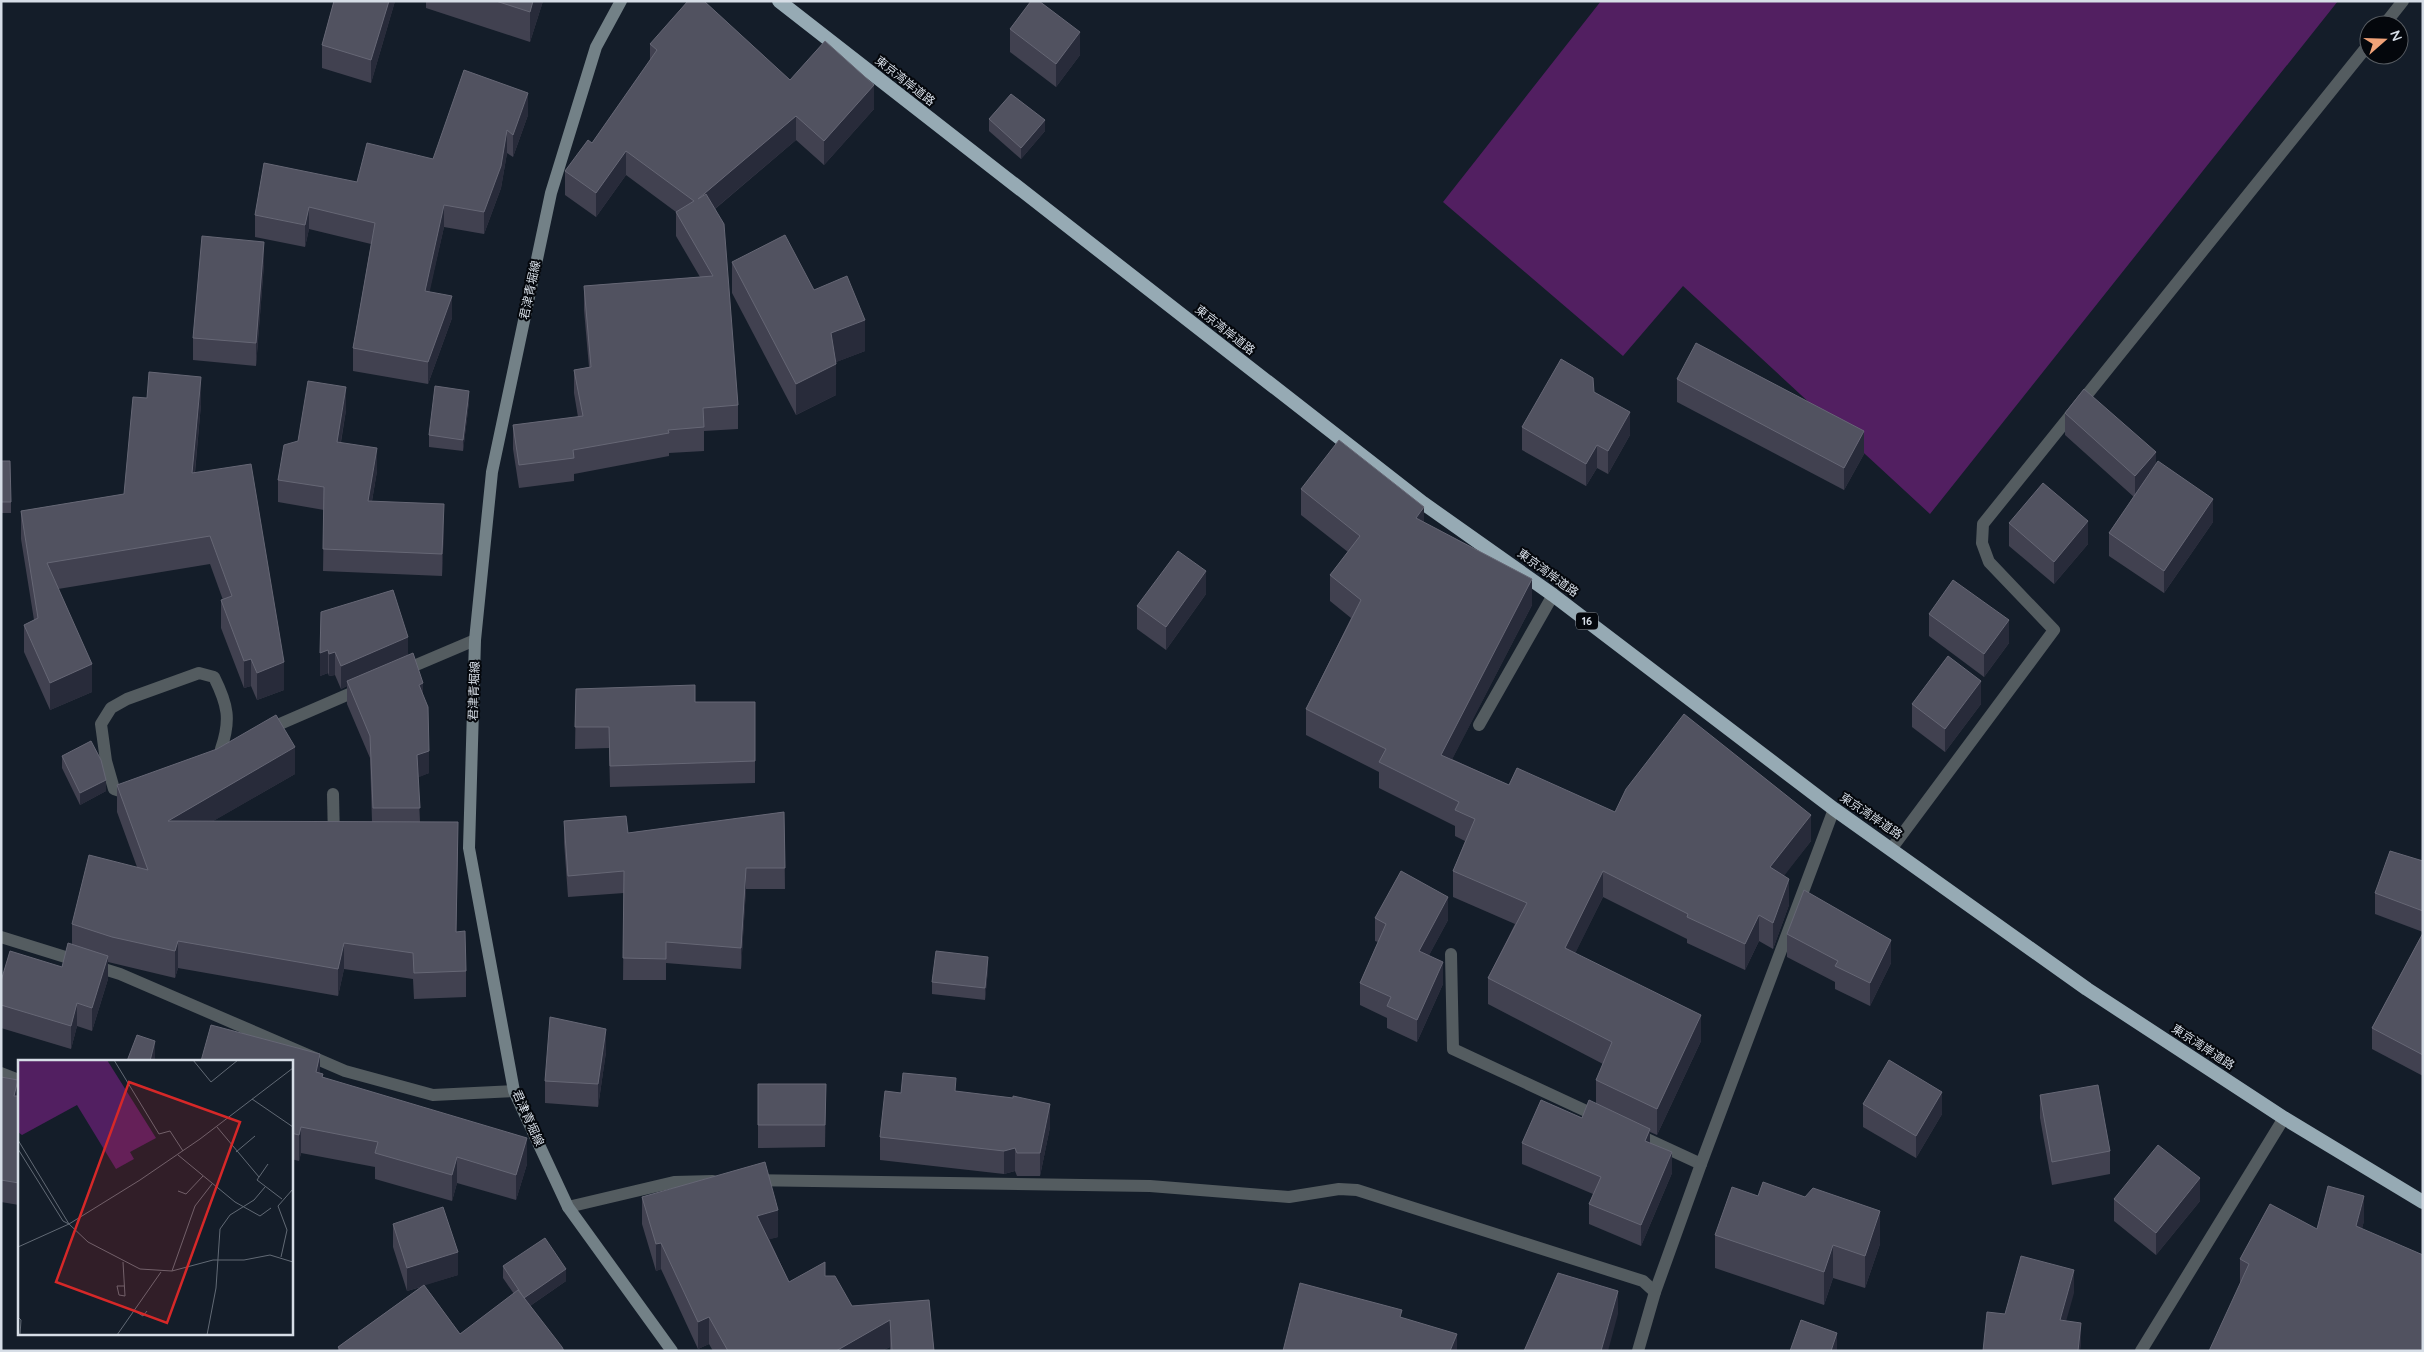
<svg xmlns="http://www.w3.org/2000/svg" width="2424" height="1352" viewBox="0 0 2424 1352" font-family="Quicksand,'Noto Sans JP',sans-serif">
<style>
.green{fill:#521f61}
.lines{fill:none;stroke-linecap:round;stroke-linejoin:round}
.minor{stroke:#545c60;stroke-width:12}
.secondary{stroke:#738187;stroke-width:12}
.trunk{stroke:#96aab4;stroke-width:14}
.wall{fill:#414150}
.shaded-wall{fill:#282b3a}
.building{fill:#515260;stroke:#666775}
.labels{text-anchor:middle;stroke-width:4;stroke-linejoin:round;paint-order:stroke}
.shield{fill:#04070c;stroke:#979da5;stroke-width:1}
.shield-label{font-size:11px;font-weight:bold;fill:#d6dde6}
.street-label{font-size:12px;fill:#d6dde6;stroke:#04070c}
.inset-road{fill:none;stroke:#626a75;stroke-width:1}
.view{fill:#d62828;fill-opacity:0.15;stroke:#d62828;stroke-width:2.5}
.inset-edge{fill:none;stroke:#d6dde6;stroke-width:2.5}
</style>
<rect width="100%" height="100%" fill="#141d29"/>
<polygon class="green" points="1601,1 2338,1 1930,514 1683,286 1623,356 1443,202"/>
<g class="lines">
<g class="minor">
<polyline points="2384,25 2403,1"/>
<polyline points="402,671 475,640"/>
<polyline points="1479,725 1553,595"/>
<polyline points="266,730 363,688"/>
<path d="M133,787L123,792L114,789L106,761L101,724L111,708L127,699L199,673L214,677C228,705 231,720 221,749"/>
<polyline points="333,794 334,839"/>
<polyline points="1892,848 2054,630 1989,562 1982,543 1983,524 2369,44"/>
<polyline points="1,937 120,974 345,1071 433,1095 514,1091"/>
<polyline points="1451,954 1453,1049 1599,1117"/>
<polyline points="1,1073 19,1080"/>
<polyline points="1636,1134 1701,1164"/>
<polyline points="753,1180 1150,1186 1289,1197 1339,1189 1357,1190 1643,1281 1655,1292"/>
<polyline points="568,1207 674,1182 713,1181"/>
<polyline points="1638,1351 1655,1292 1701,1164 1834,809"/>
<polyline points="2141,1351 2284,1118"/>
</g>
<polyline class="secondary" points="621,1 596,47 551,193 492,472 475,640 469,848 514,1091 568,1207 672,1351"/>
<polyline class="trunk" points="779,1 1423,503 1553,595 1834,809 2087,989 2284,1118 2423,1202"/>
</g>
<g class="wall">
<polygon points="334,1 395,1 371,83 322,68 322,45"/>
<polygon points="426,1 543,1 530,42 426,8"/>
<polygon points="1010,29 1080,55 1056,87 1010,52"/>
<polygon points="650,44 790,80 874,109 824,165 796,140 715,209 738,405 738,429 704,431 704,451 669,453 669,456 574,474 574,481 519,488 513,449 513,425 578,417 574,393 574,370 589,367 584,310 584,286 700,277 676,236 676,212 626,175 596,217 565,195 565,171 592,143 650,61"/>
<polygon points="528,115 513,157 507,153 501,188 484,234 444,227 429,292 452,318 428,384 353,371 353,348 371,244 309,229 305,247 255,237 255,215 357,182 433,159"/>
<polygon points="989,119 1045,131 1021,159 989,131"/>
<polygon points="732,262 814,290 865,351 836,362 836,395 796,415 732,293"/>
<polygon points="264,264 256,366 193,360 193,338"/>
<polygon points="1677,379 1864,454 1844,490 1677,402"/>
<polygon points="1594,392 1630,435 1608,474 1597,468 1586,486 1522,450 1522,427"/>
<polygon points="469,402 463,451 429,447 429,435"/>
<polygon points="201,404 195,473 284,690 257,700 251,686 244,688 221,628 221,600 223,600 210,564 58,589 92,692 50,710 24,652 24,625 34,620 21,539 21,511 124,494"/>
<polygon points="346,410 341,442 377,471 372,501 444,527 442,576 323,571 324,510 278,502 278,480 298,441"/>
<polygon points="2065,413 2156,464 2213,522 2164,593 2109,556 2109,533 2134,497 2065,435"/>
<polygon points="1,461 11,502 11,513 1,513"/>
<polygon points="1301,489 1424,522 1532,605 1452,759 1509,785 1615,812 1811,841 1784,875 1789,905 1773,949 1759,941 1745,970 1687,943 1687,939 1603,897 1575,953 1701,1041 1657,1135 1650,1132 1650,1143 1672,1173 1641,1246 1589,1224 1589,1204 1593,1194 1522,1164 1522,1143 1582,1118 1596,1103 1596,1080 1603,1064 1488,1004 1488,978 1515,924 1453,897 1453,871 1465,841 1455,836 1455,826 1379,788 1379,772 1306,735 1306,709 1351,618 1330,601 1330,575 1348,552 1301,515"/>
<polygon points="2009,523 2088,544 2054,584 2009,546"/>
<polygon points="1206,594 1166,650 1137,629 1137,606"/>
<polygon points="321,612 408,655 423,696 429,773 418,777 420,822 458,848 456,932 466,971 466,997 414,999 413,979 344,969 338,996 178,968 175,978 108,962 108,979 92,1031 77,1026 71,1049 1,1028 1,981 62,967 72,945 72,924 137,867 117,812 117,785 295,774 213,821 372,822 370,758 347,704 347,686 341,689 335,675 329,676 328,673 320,676"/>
<polygon points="1929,614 2009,643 1984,677 1929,636"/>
<polygon points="576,689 695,702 755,702 755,783 610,787 609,748 575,749"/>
<polygon points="1912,704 1981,704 1945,752 1912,727"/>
<polygon points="62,756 106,791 80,805 62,768"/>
<polygon points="784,812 785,889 746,889 741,969 666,963 666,980 623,980 624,893 568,897 564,842 564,821 628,833"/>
<polygon points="2423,861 2423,932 2375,914 2375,893"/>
<polygon points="1375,918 1448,920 1429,955 1443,984 1417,1042 1387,1028 1387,1018 1360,1005 1360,983 1378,942 1375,941"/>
<polygon points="2423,933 2423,1076 2372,1049 2372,1028"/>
<polygon points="1787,934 1891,963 1870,1006 1835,989 1835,982 1787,957"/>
<polygon points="988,969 985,1000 932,994 932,982"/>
<polygon points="606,1052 598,1107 545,1103 545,1081"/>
<polygon points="291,1061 320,1073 323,1077 527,1164 516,1200 457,1183 452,1201 375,1179 375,1167 301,1153 299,1161 291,1159"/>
<polygon points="1,1077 19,1096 19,1205 1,1202"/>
<polygon points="758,1084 826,1084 825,1147 758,1148"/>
<polygon points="956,1091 1050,1127 1040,1176 1017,1176 1015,1171 1004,1174 880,1160 880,1137 901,1093"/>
<polygon points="2040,1095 2110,1151 2110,1174 2052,1185 2040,1118"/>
<polygon points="1863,1104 1942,1114 1916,1158 1863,1127"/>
<polygon points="642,1197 778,1237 769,1239 789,1282 825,1276 852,1306 929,1300 934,1351 890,1351 890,1347 882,1351 713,1351 709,1344 698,1349 661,1269 656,1271 642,1224"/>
<polygon points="2114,1199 2200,1201 2156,1255 2114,1221"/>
<polygon points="2364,1221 2362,1228 2240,1283 2240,1259 2317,1229"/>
<polygon points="393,1224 458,1275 424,1285 460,1334 514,1294 503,1278 503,1266 566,1281 530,1306 564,1351 338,1351 338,1347 421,1287 407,1291 393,1247"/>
<polygon points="1715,1235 1880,1244 1865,1288 1833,1278 1824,1305 1715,1268"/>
</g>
<g class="shaded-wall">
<polygon points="389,1 395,1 371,83 371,60"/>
<polygon points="533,1 543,1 530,42 530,12"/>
<polygon points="1080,32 1080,55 1056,87 1056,64"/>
<polygon points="874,85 874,109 824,165 824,141"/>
<polygon points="528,93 528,115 513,157 513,135"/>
<polygon points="796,116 796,140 698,223 698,199"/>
<polygon points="1045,120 1045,131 1021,159 1021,148"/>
<polygon points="507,130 507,153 501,188 484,234 484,212"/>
<polygon points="626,151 626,175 596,217 596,193"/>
<polygon points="444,205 444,227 425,313 425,291"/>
<polygon points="309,207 309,229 305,247 305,225"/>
<polygon points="264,242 264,264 256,366 256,343"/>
<polygon points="452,296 452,318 428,384 428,362"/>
<polygon points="865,320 865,351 831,364 831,333"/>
<polygon points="836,364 836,395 796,415 796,384"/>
<polygon points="201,377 201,404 192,501 192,473"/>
<polygon points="346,387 346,410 337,464 337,442"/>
<polygon points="469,391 469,402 463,451 463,440"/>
<polygon points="1630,412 1630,435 1608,474 1608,451"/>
<polygon points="1864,431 1864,454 1844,490 1844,468"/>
<polygon points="1597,445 1597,468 1586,486 1586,464"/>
<polygon points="377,448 377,471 368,524 368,501"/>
<polygon points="2156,452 2156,475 2135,499 2135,476"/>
<polygon points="2213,499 2213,522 2164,593 2164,571"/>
<polygon points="444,504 444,527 442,576 442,554"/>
<polygon points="1424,507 1424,534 1416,518"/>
<polygon points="2088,521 2088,544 2054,584 2054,562"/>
<polygon points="1206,571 1206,594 1166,650 1166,627"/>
<polygon points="1532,579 1532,605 1441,781 1441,755"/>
<polygon points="2009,620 2009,643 1984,677 1984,654"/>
<polygon points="408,637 408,660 347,681 347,686 341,689 341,666"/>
<polygon points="328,650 328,673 320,676 320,653"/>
<polygon points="335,652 335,675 329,676 329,654"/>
<polygon points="251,659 251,686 244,688 244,661"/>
<polygon points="284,662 284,690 257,700 257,673"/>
<polygon points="92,664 92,692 50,710 50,683"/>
<polygon points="1981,681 1981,704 1945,752 1945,729"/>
<polygon points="423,683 423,706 419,685"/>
<polygon points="295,747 295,774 168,847 168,821"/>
<polygon points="429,751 429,773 417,778 417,755"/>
<polygon points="106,780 106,791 80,805 80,793"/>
<polygon points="1811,815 1811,841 1770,894 1770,867"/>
<polygon points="458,822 458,848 456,958 456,932"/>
<polygon points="746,868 746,889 741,969 741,948"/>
<polygon points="1603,871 1603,897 1565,974 1565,948"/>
<polygon points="1789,879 1789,905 1773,949 1773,923"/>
<polygon points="1448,897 1448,920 1419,974 1419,951"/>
<polygon points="1759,915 1759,941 1745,970 1745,944"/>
<polygon points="1891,940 1891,963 1870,1006 1870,983"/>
<polygon points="178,941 178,968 175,978 175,951"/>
<polygon points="344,943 344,969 338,996 338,969"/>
<polygon points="108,956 108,979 92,1031 92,1008"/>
<polygon points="988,957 988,969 985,1000 985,988"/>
<polygon points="1443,962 1443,984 1417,1042 1417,1020"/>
<polygon points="77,1003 77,1026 71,1049 71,1026"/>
<polygon points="1701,1015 1701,1041 1657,1135 1657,1109"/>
<polygon points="606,1029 606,1052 598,1107 598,1084"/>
<polygon points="155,1041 155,1061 150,1061"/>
<polygon points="320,1054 320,1080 316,1072"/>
<polygon points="18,1080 18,1102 14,1096"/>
<polygon points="1942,1092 1942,1114 1916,1158 1916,1136"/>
<polygon points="1050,1104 1050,1127 1040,1176 1040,1153"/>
<polygon points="301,1127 301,1153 299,1161 299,1135"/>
<polygon points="1650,1129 1650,1149 1645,1141"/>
<polygon points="527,1138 527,1164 516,1200 516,1175"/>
<polygon points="1015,1148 1015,1171 1004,1174 1004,1151"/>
<polygon points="1672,1152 1672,1173 1641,1246 1641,1225"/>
<polygon points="457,1157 457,1183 452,1201 452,1175"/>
<polygon points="2200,1178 2200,1201 2156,1255 2156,1233"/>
<polygon points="2364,1196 2364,1221 2356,1251 2356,1226"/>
<polygon points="778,1210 778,1237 757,1243 757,1216"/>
<polygon points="1880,1211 1880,1244 1865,1288 1865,1256"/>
<polygon points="661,1243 661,1269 656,1271 656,1244"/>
<polygon points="1833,1245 1833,1278 1824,1305 1824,1272"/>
<polygon points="458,1252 458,1275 407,1291 407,1268"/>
<polygon points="566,1269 566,1281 524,1310 524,1298"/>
<polygon points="2074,1270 2074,1293 2060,1343 2060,1320"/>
<polygon points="1618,1291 1618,1314 1608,1351 1601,1351"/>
<polygon points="709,1317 709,1344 698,1349 698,1322"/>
<polygon points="890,1320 890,1347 882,1351 836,1351"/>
<polygon points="2081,1323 2081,1346 2080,1351 2078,1351"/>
<polygon points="1837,1333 1837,1351 1831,1351"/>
<polygon points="1457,1334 1457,1351 1450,1351"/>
</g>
<g class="building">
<polygon points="334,1 389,1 371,60 322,45"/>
<polygon points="496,1 533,1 530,12"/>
<polygon points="688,1 704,1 790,80 825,41 874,85 824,141 796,116 698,199 706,194 724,224 738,405 703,408 704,427 668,430 669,433 573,450 574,458 519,465 513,425 583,416 574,370 591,367 584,286 713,276 676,212 694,201 626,151 596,193 565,171 588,140 592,143 657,50 650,44"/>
<polygon points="1031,1 1039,1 1080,32 1056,64 1010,29"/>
<polygon points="464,70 528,93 513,135 507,130 501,166 484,212 444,205 425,291 452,296 428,362 353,348 375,223 309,207 305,225 255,215 264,163 357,182 367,143 433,159"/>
<polygon points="1011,94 1045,120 1021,148 989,119"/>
<polygon points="785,235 814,290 847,276 865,320 831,333 836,364 796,384 732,262"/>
<polygon points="202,236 264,242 256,343 193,338"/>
<polygon points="1696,343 1864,431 1844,468 1677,379"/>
<polygon points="1561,359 1593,378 1594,392 1630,412 1608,451 1597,445 1586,464 1522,427"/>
<polygon points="149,372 201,377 192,473 251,464 284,662 257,673 251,659 244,661 221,600 232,596 210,536 47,563 92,664 50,683 24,625 38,618 21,511 124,494 133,397 147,398"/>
<polygon points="308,381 346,387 337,442 377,448 368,501 444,504 442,554 323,549 324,487 278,480 284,445 298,441"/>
<polygon points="435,386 469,391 463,440 429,435"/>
<polygon points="2084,389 2156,452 2135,476 2065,413"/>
<polygon points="1339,440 1424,507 1416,518 1532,579 1441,755 1509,785 1517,768 1615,812 1626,789 1684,714 1811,815 1770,867 1789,879 1773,923 1759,915 1745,944 1687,917 1688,914 1603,871 1565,948 1701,1015 1657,1109 1596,1080 1612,1042 1488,978 1527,903 1453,871 1475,819 1455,810 1459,802 1379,762 1386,749 1306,709 1361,600 1330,575 1360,536 1301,489"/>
<polygon points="1,461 10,461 11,502 1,502"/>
<polygon points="2158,461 2213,499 2164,571 2109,533"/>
<polygon points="2043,483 2088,521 2054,562 2009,523"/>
<polygon points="1178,551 1206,571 1166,627 1137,606"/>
<polygon points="1953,580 2009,620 1984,654 1929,614"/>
<polygon points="393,590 408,637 341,666 335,652 329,654 328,650 320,653 321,612"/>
<polygon points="413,653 423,683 419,685 428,707 429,751 417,755 420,808 373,808 370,736 347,681"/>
<polygon points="1948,656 1981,681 1945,729 1912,704"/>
<polygon points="695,685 695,702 755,702 755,761 610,766 609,727 575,727 576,689"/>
<polygon points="276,715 295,747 168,821 458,822 456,932 465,931 466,971 414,973 413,953 344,943 338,969 178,941 175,951 112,937 72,924 89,855 148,870 117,785 217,749"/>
<polygon points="91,741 101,760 106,780 80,793 62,756"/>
<polygon points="784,812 785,868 746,868 741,948 666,942 666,959 623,958 624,871 568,876 564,821 626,816 628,833"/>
<polygon points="2390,851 2423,861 2423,911 2375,893"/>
<polygon points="1401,871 1448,897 1419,951 1443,962 1417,1020 1387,1006 1391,997 1360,983 1386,924 1375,918"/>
<polygon points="1804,890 1891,940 1870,983 1835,966 1838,961 1787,934"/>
<polygon points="2423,933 2423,1055 2372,1028"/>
<polygon points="68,943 108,956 92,1008 77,1003 71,1026 1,1005 1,981 10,951 62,967"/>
<polygon points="936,951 988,957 985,988 932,982"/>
<polygon points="550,1017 606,1029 598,1084 545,1081"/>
<polygon points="211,1025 320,1054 316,1072 323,1074 322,1077 527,1138 516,1175 457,1157 452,1175 375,1153 378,1142 301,1127 299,1135 291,1133 291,1061 201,1061"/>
<polygon points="137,1035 155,1041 150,1061 127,1061"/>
<polygon points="1889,1060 1942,1092 1916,1136 1863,1104"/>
<polygon points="903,1073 956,1078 955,1091 1013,1098 1013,1096 1050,1104 1040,1153 1017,1153 1015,1148 1004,1151 880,1137 885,1091 901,1093"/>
<polygon points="1,1077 18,1080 14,1096 19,1096 19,1183 1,1180"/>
<polygon points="758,1084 826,1084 825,1125 758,1125"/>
<polygon points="2098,1085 2110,1151 2052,1162 2040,1095"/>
<polygon points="1541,1100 1582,1118 1589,1100 1650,1129 1645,1141 1672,1152 1641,1225 1589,1204 1601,1177 1522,1143"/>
<polygon points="2158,1145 2200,1178 2156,1233 2114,1199"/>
<polygon points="765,1162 778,1210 757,1216 789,1282 825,1262 825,1276 835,1276 852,1306 929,1300 934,1351 892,1351 890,1320 836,1351 728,1351 709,1317 698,1322 661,1243 656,1244 642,1197"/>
<polygon points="1763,1182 1805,1197 1813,1188 1880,1211 1865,1256 1833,1245 1824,1272 1715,1235 1732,1187 1758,1196"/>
<polygon points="2328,1186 2364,1196 2356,1226 2423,1255 2423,1351 2209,1351 2249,1264 2240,1259 2270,1204 2317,1229"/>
<polygon points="443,1207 458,1252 407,1268 393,1224"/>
<polygon points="545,1238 566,1269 524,1298 503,1266"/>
<polygon points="2021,1256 2074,1270 2060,1320 2081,1323 2078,1351 1983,1351 1987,1312 2005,1314"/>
<polygon points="1558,1273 1618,1291 1601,1351 1524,1351"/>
<polygon points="1300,1283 1402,1310 1400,1317 1457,1334 1450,1351 1283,1351"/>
<polygon points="424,1285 460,1334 518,1290 562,1347 564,1351 341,1351 338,1347"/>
<polygon points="1801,1320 1837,1333 1831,1351 1790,1351"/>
</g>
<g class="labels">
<rect class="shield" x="1576" y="612.5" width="22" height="17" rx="4"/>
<g class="shield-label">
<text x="1587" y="625">16</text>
</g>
<g class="street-label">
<text transform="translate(905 81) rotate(38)" y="4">東京湾岸道路</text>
<text transform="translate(530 290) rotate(-78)" y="4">君津青堀線</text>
<text transform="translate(1225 330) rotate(38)" y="4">東京湾岸道路</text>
<text transform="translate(1548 573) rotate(36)" y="4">東京湾岸道路</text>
<text transform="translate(474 691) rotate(-88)" y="4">君津青堀線</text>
<text transform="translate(1871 816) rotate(34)" y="4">東京湾岸道路</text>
<text transform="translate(2203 1047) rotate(33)" y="4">東京湾岸道路</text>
<text transform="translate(528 1118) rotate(66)" y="4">君津青堀線</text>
</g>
</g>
<g transform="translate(18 1060)">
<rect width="275" height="275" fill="#141d29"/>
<path d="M89,0L138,78L112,92L116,99L98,109L59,45L4,75L0,72V1Z" fill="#521f61"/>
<path class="inset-road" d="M96,0L141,74L152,71L165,91M175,0L193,22L220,0M234,39L275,67M199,67L241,117M0,80L51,164L45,161L0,89M218,92L237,76M160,95L217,142L242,156L253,148M250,104L239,120L264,139M160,131L168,134L185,116M51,164L70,182L122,209L154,211L195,200H226L252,195L275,202M0,187L51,164L122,120L182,79L275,8M263,197L269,170L260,146L275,129M105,202L107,236L101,235L99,226H106M154,211L177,146L194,124M115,250L125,256L129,251M0,257L3,260L2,275M99,275L143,212M189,275L198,228L202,169L212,155L236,140L247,127"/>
<path class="view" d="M111,22L222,62L149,263L38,222Z"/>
<rect width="275" height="275" class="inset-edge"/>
</g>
<rect width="2424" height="1352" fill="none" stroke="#d6dde6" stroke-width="5"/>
<g transform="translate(2384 40) rotate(70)"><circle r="24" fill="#04070c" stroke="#585d63"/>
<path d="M0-4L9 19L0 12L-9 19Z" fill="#f0a278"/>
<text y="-8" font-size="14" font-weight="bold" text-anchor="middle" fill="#d6dde6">N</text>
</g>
</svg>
